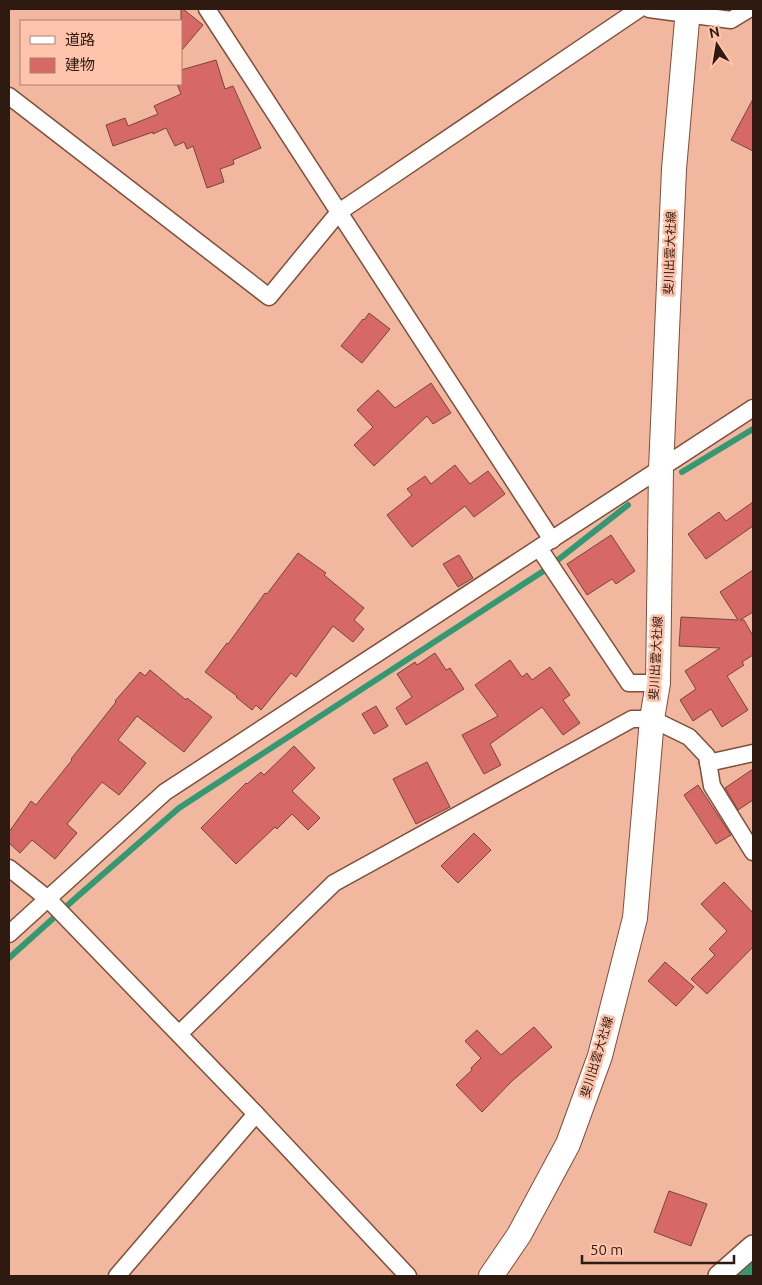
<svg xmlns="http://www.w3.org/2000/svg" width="762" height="1285" viewBox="0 0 762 1285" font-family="Ubuntu,'Noto Sans JP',sans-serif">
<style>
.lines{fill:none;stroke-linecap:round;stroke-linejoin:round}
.stream{stroke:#349972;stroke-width:6}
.river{stroke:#349972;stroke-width:36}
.building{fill:#d66965;stroke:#7a4340}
.minor-casing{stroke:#814f3a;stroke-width:19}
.tertiary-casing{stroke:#814f3a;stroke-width:24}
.secondary-casing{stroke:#814f3a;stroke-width:26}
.minor{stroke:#fff;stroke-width:16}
.tertiary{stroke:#fff;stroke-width:21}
.secondary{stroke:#fff;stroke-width:24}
.labels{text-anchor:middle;stroke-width:5;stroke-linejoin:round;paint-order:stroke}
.street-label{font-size:12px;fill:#2f1a11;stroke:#ffc4ab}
</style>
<rect width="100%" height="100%" fill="#f1b79f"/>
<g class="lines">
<g class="stream">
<polyline points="682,472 753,429"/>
<polyline points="9,958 78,896 179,808 545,570 628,505"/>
</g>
<polyline class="river" points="753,1276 753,1275"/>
</g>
<g class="building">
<polygon points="181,9 183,9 203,25 181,51"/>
<polygon points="216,60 225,89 233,86 261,148 233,160 234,164 220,169 224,182 207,188 193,146 187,149 184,142 175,146 166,128 153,134 153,132 113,146 106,125 125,118 128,126 158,114 154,106 181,94 177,84 181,84 181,70"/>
<polygon points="753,99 753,151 731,140"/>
<polygon points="369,313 390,329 362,363 341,346 363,319 364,320"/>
<polygon points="431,383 451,413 433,424 427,416 374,466 354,445 373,427 357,410 378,390 395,408"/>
<polygon points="455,465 470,484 488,471 505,494 474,517 465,506 412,547 387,515 412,495 407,489 425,476 431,484"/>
<polygon points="753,502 753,526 706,559 688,534 719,512 726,521"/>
<polygon points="611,535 635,571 616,584 612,579 587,595 567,564"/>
<polygon points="298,553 326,573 324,575 364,608 354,620 364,629 353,642 333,626 296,677 291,673 261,710 256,705 252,710 236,697 237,696 205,672 227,643 228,644 265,593 267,594"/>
<polygon points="459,555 473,578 458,587 443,564"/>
<polygon points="753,570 753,612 740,620 744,620 753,636 753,655 742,662 744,665 727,676 748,710 722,727 711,709 693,721 680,700 696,689 685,671 720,648 679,646 681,617 738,620 720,592"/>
<polygon points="435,653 446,670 450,668 464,689 406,725 396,708 412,697 397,674 415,662 417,665"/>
<polygon points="510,660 522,677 527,673 532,680 550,667 570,695 563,700 580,723 563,735 542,707 490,744 501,765 484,774 462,735 498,716 475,685"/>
<polygon points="150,670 186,700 187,698 212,717 184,752 137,716 118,740 146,763 119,795 102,782 67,824 77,833 55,859 32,840 20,853 9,843 9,832 31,801 36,805 72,760 71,759 116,702 115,701 140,672 145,676"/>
<polygon points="376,706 388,726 374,734 362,714"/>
<polygon points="294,746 315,768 292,791 320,818 308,830 292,814 277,829 275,827 236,864 201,828 246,783 247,784 261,772 264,775"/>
<polygon points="427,762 450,807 416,824 393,779"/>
<polygon points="753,769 753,800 738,810 725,788"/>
<polygon points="698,785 731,835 716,844 684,795"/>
<polygon points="474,833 491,850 458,883 441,866"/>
<polygon points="724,882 753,913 753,947 707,994 691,979 715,955 709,949 727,931 701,904"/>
<polygon points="665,962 694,987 676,1006 648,981"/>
<polygon points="534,1027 552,1047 512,1081 482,1112 456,1085 472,1070 471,1068 481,1058 465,1041 477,1030 501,1055"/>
<polygon points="669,1191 707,1204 691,1246 654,1232"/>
</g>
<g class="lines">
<defs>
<g id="minor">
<polyline points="207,9 552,540"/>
<polyline points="649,9 731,20 749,9"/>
<polyline points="9,96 269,297 339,212 639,9"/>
<polyline points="539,548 629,683 658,683"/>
<polyline points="708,763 753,753"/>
<polyline points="9,868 48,899 256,1114 408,1276"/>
<polyline points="9,934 165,792 753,408"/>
<polyline points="179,1034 334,883 632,719 652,719 689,737 707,756 712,786 753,852"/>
<polyline points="117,1276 256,1114"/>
</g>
<polyline id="tertiary" points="719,1276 753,1246"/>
<polyline id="secondary" points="491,1276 519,1235 568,1144 600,1056 635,918 652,719 658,683 661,469 674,169 688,9"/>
</defs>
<use href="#minor" class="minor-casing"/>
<use href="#tertiary" class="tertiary-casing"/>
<use href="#secondary" class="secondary-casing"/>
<use href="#minor" class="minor"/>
<use href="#tertiary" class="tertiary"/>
<use href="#secondary" class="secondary"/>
</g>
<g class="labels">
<g class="street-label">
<text transform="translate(670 253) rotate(-88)" y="4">斐川出雲大社線</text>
<text transform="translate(656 658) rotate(-87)" y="4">斐川出雲大社線</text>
<text transform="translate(597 1057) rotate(-73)" y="4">斐川出雲大社線</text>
</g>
</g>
<rect width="762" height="1285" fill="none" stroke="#2f1a11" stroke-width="20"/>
<rect x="20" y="20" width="162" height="65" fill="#ffc4ab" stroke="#ac806d"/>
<rect x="30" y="36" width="25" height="8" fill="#ffffff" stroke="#ac806d"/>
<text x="65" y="45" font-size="15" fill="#2f1a11">道路</text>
<rect x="30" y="58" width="25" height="15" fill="#d66965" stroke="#ac806d"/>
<text x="65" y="70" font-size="15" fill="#2f1a11">建物</text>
<g transform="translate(717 45) rotate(348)" stroke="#ffc4ab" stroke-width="4" paint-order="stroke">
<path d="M0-4L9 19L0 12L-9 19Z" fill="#2f1a11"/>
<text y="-8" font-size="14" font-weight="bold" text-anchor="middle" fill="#2f1a11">N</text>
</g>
<path d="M582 1255v8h152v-8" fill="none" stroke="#2f1a11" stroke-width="2.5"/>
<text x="590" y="1255" font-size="15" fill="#2f1a11" stroke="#ffc4ab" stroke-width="4" paint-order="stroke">50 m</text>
</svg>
